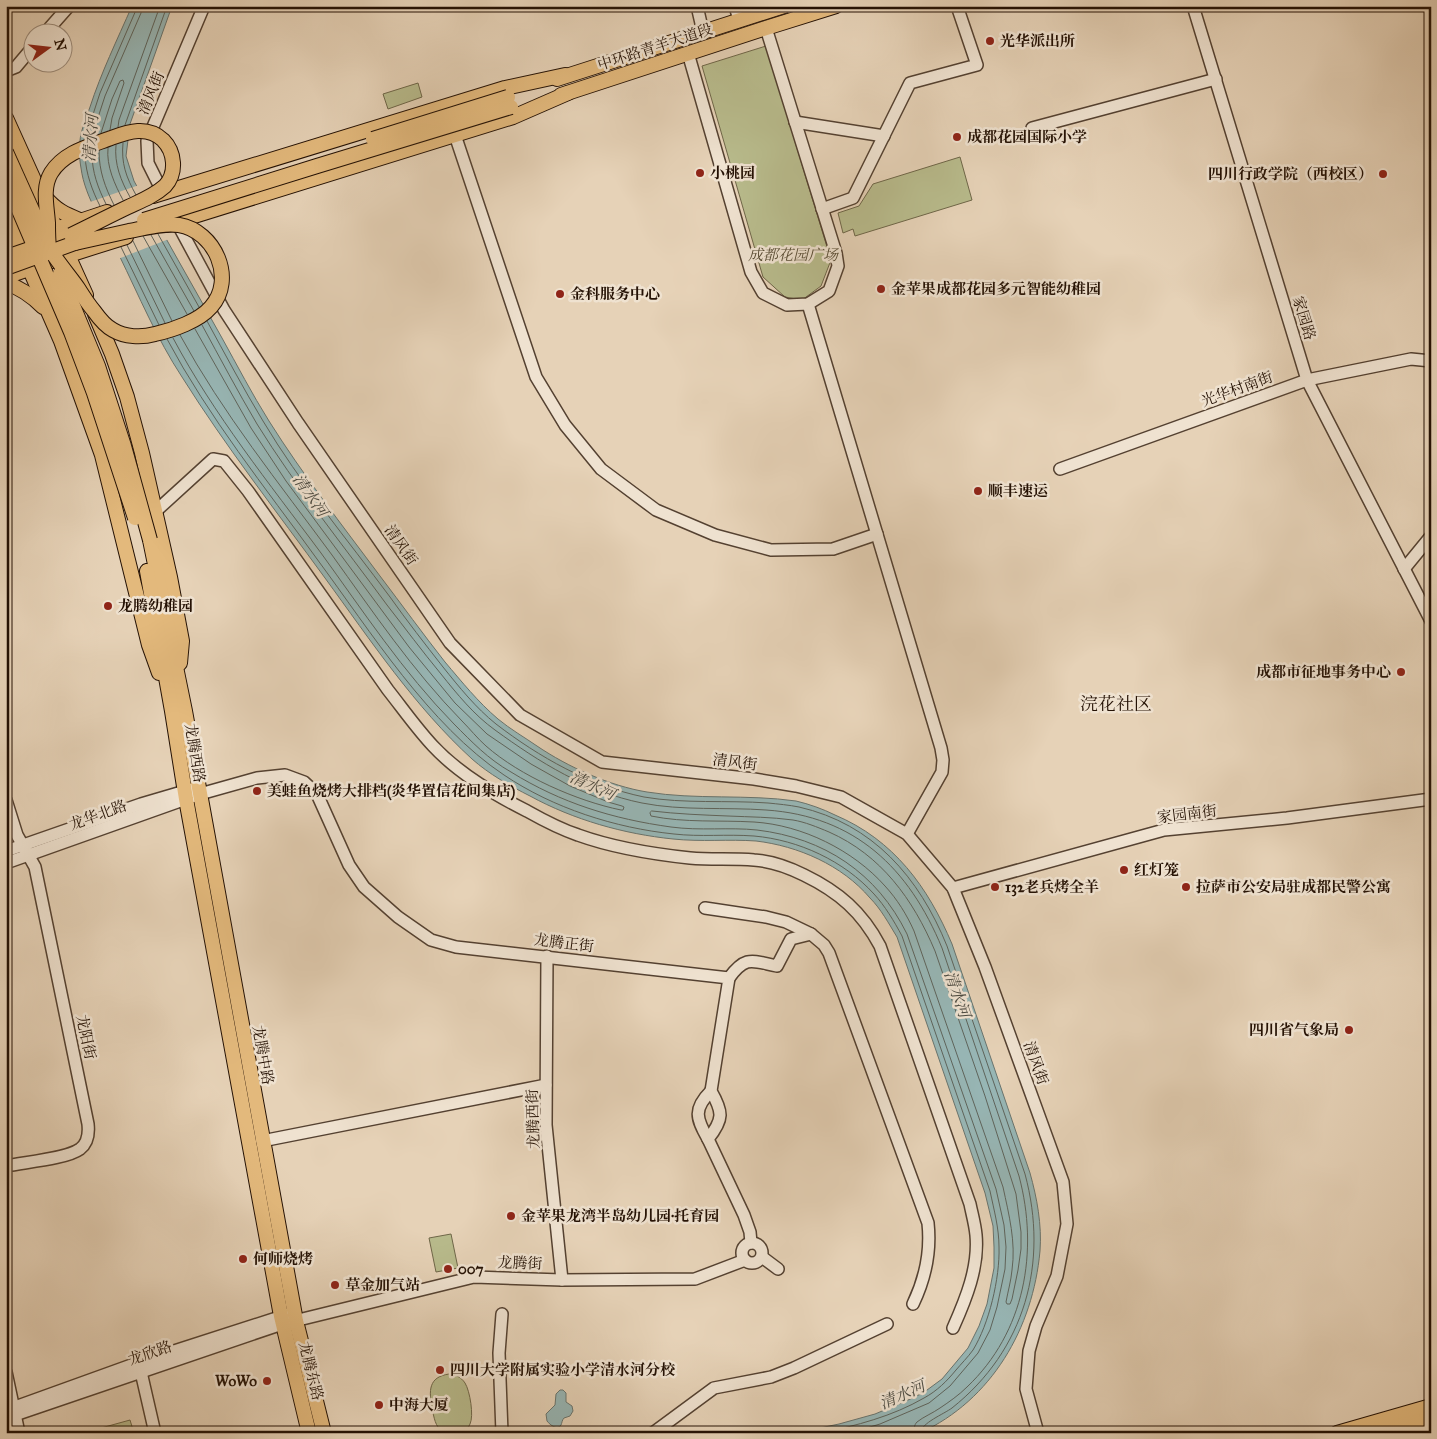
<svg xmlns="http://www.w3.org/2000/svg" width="1437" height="1439" viewBox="0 0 1437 1439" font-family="'IM FELL Great Primer','Noto Serif SC',serif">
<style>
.green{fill:#b8bb8c;stroke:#6e6648}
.water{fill:#97b6b5;stroke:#69746e}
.pier{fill:#e6d2b7}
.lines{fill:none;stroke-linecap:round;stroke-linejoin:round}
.shore{stroke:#5e645c;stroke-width:1}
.minor-casing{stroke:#544131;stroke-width:14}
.major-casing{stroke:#241104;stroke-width:16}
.highway-casing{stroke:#241104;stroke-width:19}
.minor{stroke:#efe2d0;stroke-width:11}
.major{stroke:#e3b97c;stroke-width:14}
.highway{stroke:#e3b97c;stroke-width:16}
.major-bridge-casing{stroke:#241104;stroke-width:16;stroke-linecap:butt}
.major-bridge{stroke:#e3b97c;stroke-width:14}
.poi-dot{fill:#8f2418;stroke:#efe2d0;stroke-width:2}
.labels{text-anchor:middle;stroke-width:5;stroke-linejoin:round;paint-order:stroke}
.poi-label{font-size:15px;font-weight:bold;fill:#241104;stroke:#efe2d0;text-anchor:start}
.street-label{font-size:15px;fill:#241104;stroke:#efe2d0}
.park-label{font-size:15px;font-style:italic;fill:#584c34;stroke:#efe2d0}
.water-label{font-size:16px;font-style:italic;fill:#4c4b42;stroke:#efe2d0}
.quarter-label{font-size:18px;fill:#241104;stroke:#efe2d0}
</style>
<rect width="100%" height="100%" fill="#e6d2b7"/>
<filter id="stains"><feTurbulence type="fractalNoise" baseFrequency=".004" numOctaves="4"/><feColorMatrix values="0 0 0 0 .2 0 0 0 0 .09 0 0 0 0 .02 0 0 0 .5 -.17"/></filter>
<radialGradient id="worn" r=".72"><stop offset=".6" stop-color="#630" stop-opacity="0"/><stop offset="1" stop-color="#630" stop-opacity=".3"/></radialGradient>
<g class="green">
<polygon points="766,46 831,260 821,286 802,300 785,297 763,277 702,66"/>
<polygon points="418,83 422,97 388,109 383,94"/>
<polygon points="960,157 972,200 855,236 853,229 843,233 838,213 859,206 873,184"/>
<polygon points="451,1234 458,1268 436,1272 429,1238"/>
<path d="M449,1374C456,1375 461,1377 465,1383C470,1391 474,1416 470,1424C467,1431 462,1433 455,1433C451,1433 447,1433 443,1432C435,1427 434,1417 432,1408C429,1391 428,1377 449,1374Z"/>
<polygon points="130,1420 134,1433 83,1433"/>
</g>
<g class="water">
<path d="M132,6H172L130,124L126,156L134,181C163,234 193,286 222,338C237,365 252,394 269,421C303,475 342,525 380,576C402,605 423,634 445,662C462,682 478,702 498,719C510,729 524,737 537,746C568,767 610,786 647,792C696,800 747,794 796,801C809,804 823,809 835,815C894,840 928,887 952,944L1030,1173C1037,1198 1042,1225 1040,1251C1033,1328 992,1400 920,1433H796L839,1424L875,1414L906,1401L923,1393L942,1379L968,1348L979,1326L987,1304L994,1268V1247L993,1226L985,1193L897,937C889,924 881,909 870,898C842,865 798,846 756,841C729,839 701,842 673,839C624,834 574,820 530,796C510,786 489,774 472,759C415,707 371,641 325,578C277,512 226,447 182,377C157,339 139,296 119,255C106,227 85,199 81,168C79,158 79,143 81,134C83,125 87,116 90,107C101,73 117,40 132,6Z"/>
<path d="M560,1390H563L566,1393V1402L572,1406L573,1411L570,1416L564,1418C562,1420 562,1423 561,1425C558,1431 550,1425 547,1421L546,1414L555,1405L556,1394Z"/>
</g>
<polygon class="pier" points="139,185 169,239 118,259 90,202"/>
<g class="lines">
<g class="shore">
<polyline points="125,125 167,6"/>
<polyline points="118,127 119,120 160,6"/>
<polyline points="101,133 112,99 120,81 123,80 124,83 112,118 110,130"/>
<polyline points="92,136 105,96 141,13 142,6"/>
<polyline points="85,139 100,93 136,10 136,6"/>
<path d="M123,143C121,163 126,177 136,195"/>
<path d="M116,145C114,164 121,181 130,197"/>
<path d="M108,148C106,166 115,185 123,200"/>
<path d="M99,151C99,171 105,187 114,205"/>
<path d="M92,154C92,172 98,188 106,204"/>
<path d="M85,156C86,174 92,190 100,206"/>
<polyline points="158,234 199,307"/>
<polyline points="151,235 194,311"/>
<polyline points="143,236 187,314"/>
<polyline points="133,241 172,321"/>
<polyline points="127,245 165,323"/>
<polyline points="121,247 159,325"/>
<path d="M207,321C225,354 243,388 263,421C300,483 347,539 390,597C407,621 425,644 443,667C459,687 476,708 496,724C539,757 590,786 644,797C684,804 727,800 768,803C778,804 789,805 799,807C873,824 919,877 947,946L1025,1174C1049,1263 1025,1350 952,1408C944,1414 921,1423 920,1433"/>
<path d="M202,325C220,358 238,392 257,424C296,487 343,545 387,605C405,628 422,651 441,674C457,694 474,715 495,730C539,762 587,792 642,803C682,811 725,807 766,810C855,816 909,868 942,948L1019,1176C1039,1251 1025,1332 967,1387C959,1395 949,1402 940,1408C933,1413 923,1417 917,1422C914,1425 914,1429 914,1433"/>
<path d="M180,335C223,414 279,483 332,555C373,612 413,671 462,721C470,729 477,738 486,746C520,776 577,801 621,810H623L624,807L622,806L608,802L570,786L531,764L487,734L455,703L409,647L286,481L251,428L195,329"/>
<path d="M173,338C214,415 269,483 321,553C363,611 403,672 454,724C472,742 488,759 511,772C561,803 613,819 671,827C700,831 729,827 757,830C824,838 877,873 907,934L996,1189L1004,1225L1006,1247L1005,1269L997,1307L990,1330L978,1353L950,1386L929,1403L880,1424L850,1433"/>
<path d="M167,339C209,418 265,487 317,559C371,632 429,725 504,775C553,808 615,828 674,834C700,837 727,834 754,836C799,840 844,861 874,894C885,906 894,921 902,936L990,1191C994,1210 999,1228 999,1247C1000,1278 989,1324 973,1350C968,1357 961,1364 956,1370C947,1381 937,1391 924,1398C893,1416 856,1426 820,1433"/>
<path d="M652,811C677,814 703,815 728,816C750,817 771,817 793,820C805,822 817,827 829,832C881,855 913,899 935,951L985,1096L1016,1194L1021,1232V1249L1018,1270L1012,1299L1010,1304H1007L1006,1302C1008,1291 1011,1281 1012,1270C1016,1242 1009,1215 1003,1187L914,931C907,915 897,899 885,886C853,850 802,825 754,822C719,820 685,823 651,816L650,813Z"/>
</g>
<defs>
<g id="minor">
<polyline points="697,6 703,32"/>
<polyline points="735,6 739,20"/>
<polyline points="1193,6 1307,380 1431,621"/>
<polyline points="46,32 69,6"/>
<polyline points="688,53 751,272 763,293 787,305 808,304 829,291 838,266 836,253 766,28"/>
<polyline points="6,71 16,67 32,48"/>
<polyline points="795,122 884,136"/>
<polyline points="1032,128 1216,79"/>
<polyline points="455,135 536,377 565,425 601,469 656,510 715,535 771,550 833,549 877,534"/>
<polyline points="163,193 148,163 147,141 204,6"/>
<polyline points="822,209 853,198 910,83 977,65 957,6"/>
<polyline points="176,221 224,310 298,423 450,643 520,715 602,762 754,779 796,786 841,797 907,834 953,888 985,967 1063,1182 1067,1224 1057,1276 1036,1326 1029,1351 1026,1389 1038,1433"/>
<polyline points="808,304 941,748 943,760 942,772 907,834"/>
<polyline points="1060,469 1307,380 1411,359 1431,361"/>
<path d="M156,511L213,459L224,461L248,491L388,690C403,709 417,729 433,746C459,774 493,794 527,811C543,820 560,829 578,835C614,848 652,854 690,858C711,860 733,858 754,860C772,861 788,867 804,875C839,892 862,912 880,946L970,1204C972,1214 975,1224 976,1235C979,1267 966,1299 953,1328"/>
<polyline points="1404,569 1431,536"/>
<path d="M6,800L17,835L35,867L88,1124C89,1133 88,1143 80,1149C66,1159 25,1162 6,1166"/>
<polyline points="6,851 141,804 192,789"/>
<path d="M6,863L200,794L257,778L285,775L304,782L317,794L349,865L364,887L398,917L431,940L456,947L729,978L711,1091C723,1112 724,1119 708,1139L744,1215L750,1232L751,1243"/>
<polyline points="953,888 1164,830 1287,818 1431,799"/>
<polyline points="705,908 766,917 786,922 811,934"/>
<polyline points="547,956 546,1125 562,1280"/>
<path d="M729,978C746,955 752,961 777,966L791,939L811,934L824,945L829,953L928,1223C931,1251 925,1279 913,1304"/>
<path d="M708,1139C696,1118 693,1109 711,1091"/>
<polyline points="262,1141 546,1085"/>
<circle cx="752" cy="1253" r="10"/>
<polyline points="762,1257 778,1269"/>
<polyline points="6,1372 19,1433"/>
<polyline points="141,1372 155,1433"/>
<polyline points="15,1407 137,1363 289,1314"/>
<polyline points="6,1418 282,1324 474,1277 562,1280 695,1279 745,1260"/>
<polyline points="502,1433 499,1353 502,1314"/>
<polyline points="653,1433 714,1388 771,1377 794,1368 887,1324"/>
</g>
<g id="major">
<polyline points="557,79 784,6"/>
<polyline points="561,95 766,28 836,6"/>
<polyline points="6,118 86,295"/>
<polyline points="153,196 505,88 565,75"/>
<path d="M45,197C57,211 65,214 82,221"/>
<polyline points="6,216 20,243 30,270 61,341 102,455 149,645 159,673"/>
<polyline points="165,225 513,117 568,93"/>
<polyline points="6,248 56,229 107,212"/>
<polyline points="6,277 69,255 126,237"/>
<path d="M6,283C21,288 32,296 43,307"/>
<polyline points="95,314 112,354 127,397 142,453 170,577 182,641 180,663"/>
<polyline points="150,540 185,711 296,1321 324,1433"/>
<polyline points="147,571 172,711 186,799 281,1316 309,1433"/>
<polyline points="1337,1433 1431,1406"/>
</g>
<polyline id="highway" points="1374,1433 1431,1419"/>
</defs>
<use href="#minor" class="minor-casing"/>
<use href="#major" class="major-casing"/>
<use href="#highway" class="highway-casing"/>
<use href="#minor" class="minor"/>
<use href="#major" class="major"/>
<use href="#highway" class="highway"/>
<defs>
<g id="major-bridge">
<polyline points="373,139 508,97"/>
<polyline points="6,152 47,243"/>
<polyline points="6,180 71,332 94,393 135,518"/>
<polyline points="144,220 317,166 511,107"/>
<path d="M71,235C90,226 109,216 128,207C141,201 154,196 165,186C177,173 175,152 163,140C147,125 128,132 111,138C90,146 64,152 51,173C42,188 47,207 48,223C48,231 48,239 49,247C51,254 73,280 78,288C83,296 88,304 94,311C99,318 105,326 113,330C125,337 141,338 155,334C173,330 199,321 211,307C236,279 215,231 179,225C161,223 146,228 129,231C111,235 93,239 75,243"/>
<polyline points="6,257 38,246"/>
<polyline points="6,268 83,240"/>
<polyline points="60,274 98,366 124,446 150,540"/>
</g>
</defs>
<use href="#major-bridge" class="major-bridge-casing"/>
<use href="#major-bridge" class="major-bridge"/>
</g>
<g class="poi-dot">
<circle cx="990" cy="41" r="5"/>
<circle cx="957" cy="137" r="5"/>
<circle cx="700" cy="173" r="5"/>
<circle cx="1383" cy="174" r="5"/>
<circle cx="881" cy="289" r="5"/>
<circle cx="560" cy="294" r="5"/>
<circle cx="978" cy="491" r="5"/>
<circle cx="108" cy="606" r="5"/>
<circle cx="1401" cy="672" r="5"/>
<circle cx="257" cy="791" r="5"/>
<circle cx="1124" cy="870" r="5"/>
<circle cx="995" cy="887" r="5"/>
<circle cx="1186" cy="887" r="5"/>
<circle cx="1349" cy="1030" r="5"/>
<circle cx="511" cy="1216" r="5"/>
<circle cx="243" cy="1259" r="5"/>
<circle cx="448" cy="1269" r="5"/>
<circle cx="335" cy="1285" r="5"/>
<circle cx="440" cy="1370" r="5"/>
<circle cx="267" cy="1381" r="5"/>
<circle cx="379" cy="1405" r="5"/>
</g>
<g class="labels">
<g class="poi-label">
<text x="1000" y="46">光华派出所</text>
<text x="967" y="142">成都花园国际小学</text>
<text x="710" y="178">小桃园</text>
<text x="1373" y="179" text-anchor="end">四川行政学院（西校区）</text>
<text x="891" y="294">金苹果成都花园多元智能幼稚园</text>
<text x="570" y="299">金科服务中心</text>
<text x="988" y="496">顺丰速运</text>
<text x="118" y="611">龙腾幼稚园</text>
<text x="1391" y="677" text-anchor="end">成都市征地事务中心</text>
<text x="267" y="796">美蛙鱼烧烤大排档(炎华置信花间集店)</text>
<text x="1134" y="875">红灯笼</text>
<text x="1005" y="892">132老兵烤全羊</text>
<text x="1196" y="892">拉萨市公安局驻成都民警公寓</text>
<text x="1339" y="1035" text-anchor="end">四川省气象局</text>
<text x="521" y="1221">金苹果龙湾半岛幼儿园·托育园</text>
<text x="253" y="1264">何师烧烤</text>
<text x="458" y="1274">007</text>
<text x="345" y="1290">草金加气站</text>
<text x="450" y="1375">四川大学附属实验小学清水河分校</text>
<text x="257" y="1386" text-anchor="end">WoWo</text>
<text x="389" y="1410">中海大厦</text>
</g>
<g class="street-label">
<text transform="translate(655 47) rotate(-18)" y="5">中环路青羊大道段</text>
<text transform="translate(151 93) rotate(-67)" y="5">清风街</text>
<text transform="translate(1304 318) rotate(73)" y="5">家园路</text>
<text transform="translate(1237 389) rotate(-20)" y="5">光华村南街</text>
<text transform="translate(401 545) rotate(55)" y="5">清风街</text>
<text transform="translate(195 753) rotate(81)" y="5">龙腾西路</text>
<text transform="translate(735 762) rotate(7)" y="5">清风街</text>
<text transform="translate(1187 814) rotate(-7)" y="5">家园南街</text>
<text transform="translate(98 815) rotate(-20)" y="5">龙华北路</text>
<text transform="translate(564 943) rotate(7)" y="5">龙腾正街</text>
<text transform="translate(86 1037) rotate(78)" y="5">龙阳街</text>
<text transform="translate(263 1055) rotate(80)" y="5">龙腾中路</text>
<text transform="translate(1036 1063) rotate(70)" y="5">清风街</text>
<text transform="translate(533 1119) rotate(-92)" y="5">龙腾西街</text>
<text transform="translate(520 1263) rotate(2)" y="5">龙腾街</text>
<text transform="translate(150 1353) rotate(-19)" y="5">龙欣路</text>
<text transform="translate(311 1371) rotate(76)" y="5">龙腾东路</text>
</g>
<g class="park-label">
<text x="793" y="260">成都花园广场</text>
</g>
<g class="water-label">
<text transform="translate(90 138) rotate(-86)" y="6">清水河</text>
<text transform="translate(311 495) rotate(55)" y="6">清水河</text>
<text transform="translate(593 785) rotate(24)" y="6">清水河</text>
<text transform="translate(958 994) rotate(71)" y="6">清水河</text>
<text transform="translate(902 1394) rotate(-24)" y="6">清水河</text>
</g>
<g class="quarter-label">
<text x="1116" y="710">浣花社区</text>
</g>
</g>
<rect width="1437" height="1439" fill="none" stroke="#e6d2b7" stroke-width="25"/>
<rect x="8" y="8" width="1422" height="1424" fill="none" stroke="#241104" stroke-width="2.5"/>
<rect x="12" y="12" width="1412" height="1414" fill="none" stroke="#241104"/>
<g transform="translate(48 48) rotate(75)"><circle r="24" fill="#efe2d0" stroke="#9e8e7e"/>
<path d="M0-4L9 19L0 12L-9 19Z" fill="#8f2418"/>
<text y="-8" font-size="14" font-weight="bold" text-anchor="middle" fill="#241104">N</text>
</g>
<rect width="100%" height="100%" filter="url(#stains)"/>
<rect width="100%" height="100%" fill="url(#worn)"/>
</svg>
